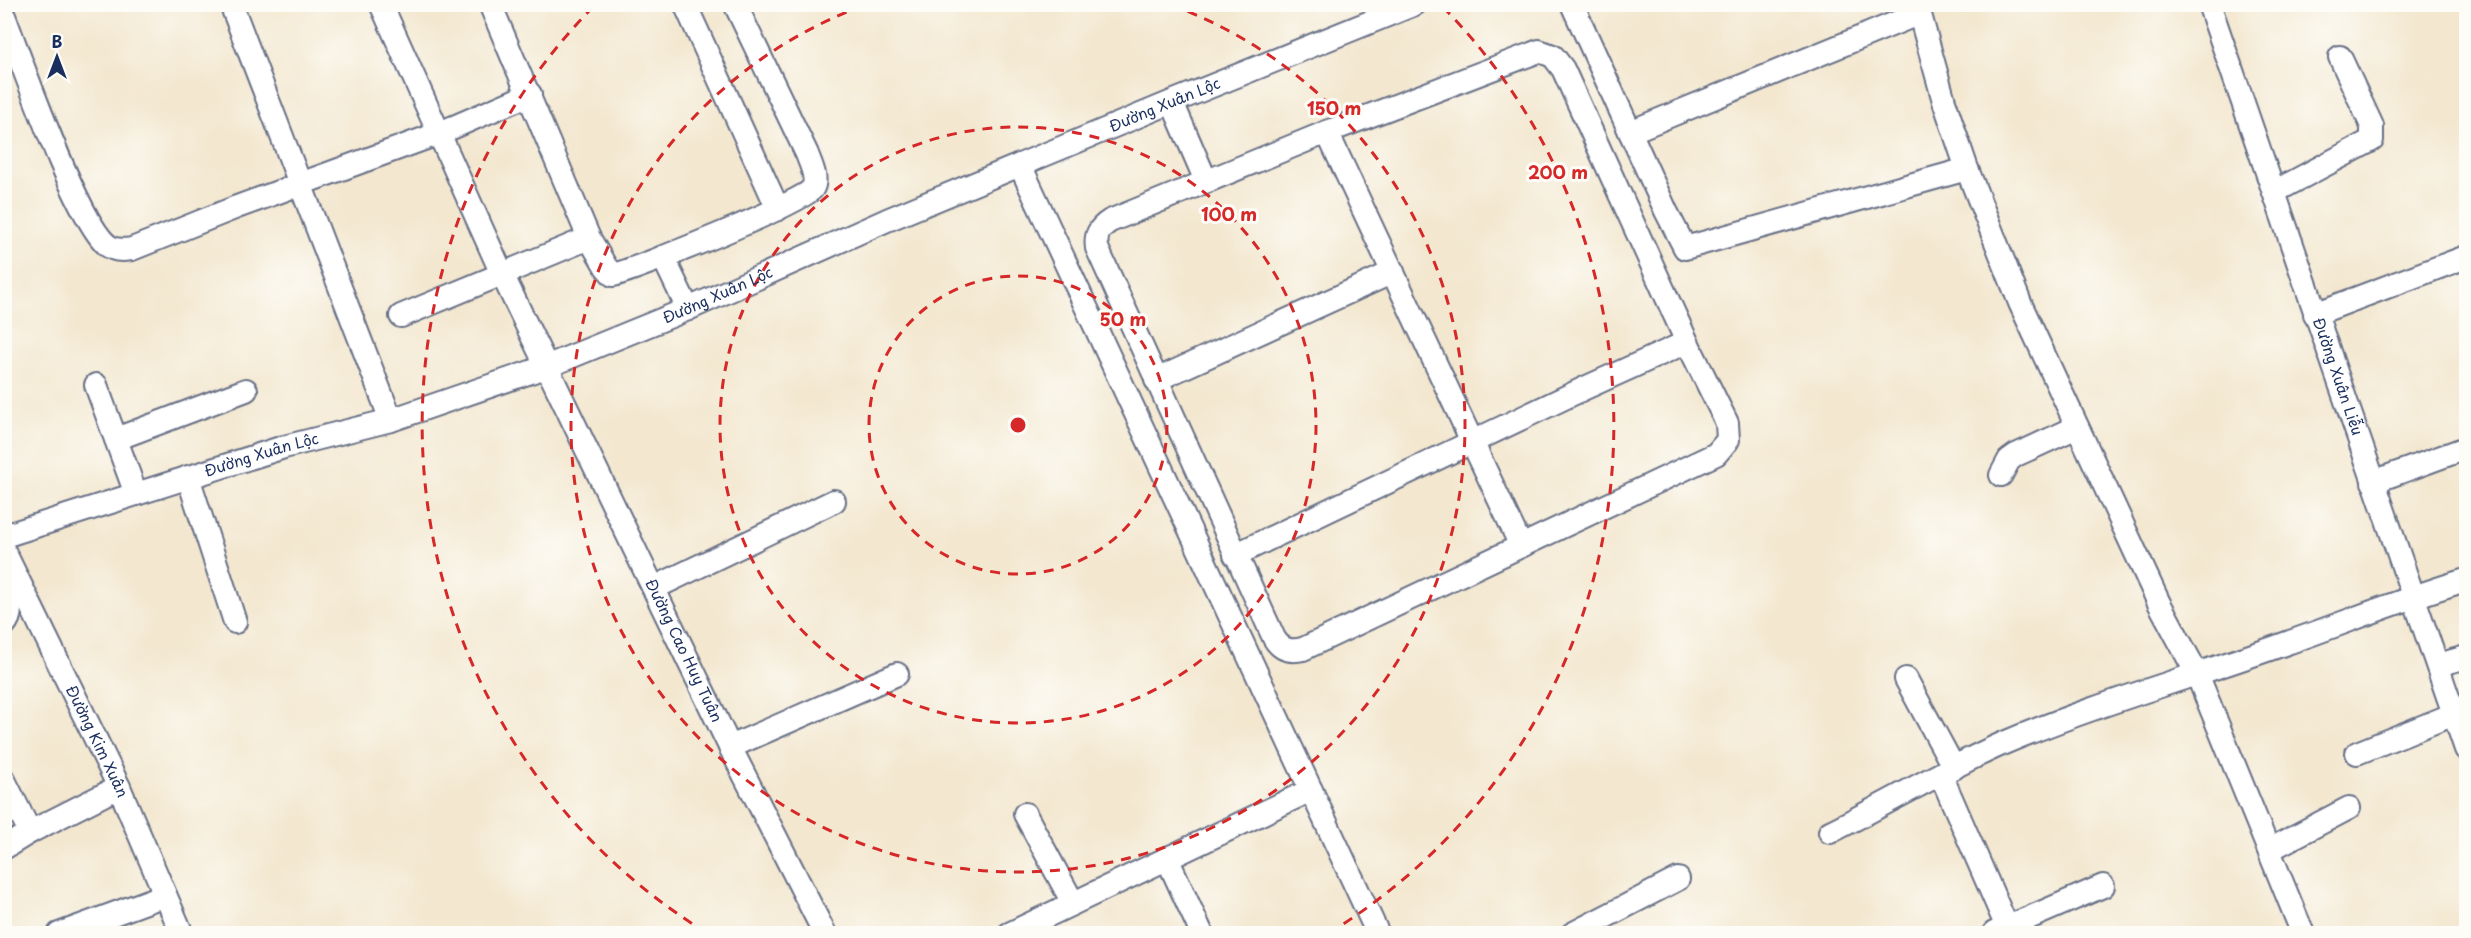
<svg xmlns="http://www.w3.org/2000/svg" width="2471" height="938" viewBox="0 0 2471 938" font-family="'Playpen Sans',sans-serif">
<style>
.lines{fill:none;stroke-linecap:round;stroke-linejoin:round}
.minor-casing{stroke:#676f86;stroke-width:26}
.minor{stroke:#fff;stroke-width:22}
.ring{fill:none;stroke:#d62828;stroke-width:3;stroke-dasharray:10 8}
.labels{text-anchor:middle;stroke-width:6;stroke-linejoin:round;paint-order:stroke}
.street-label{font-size:15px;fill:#1b2f5e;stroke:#fdfcf7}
.centre{fill:#d62828;stroke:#fdfcf7;stroke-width:3}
.ring-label{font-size:18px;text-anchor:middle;font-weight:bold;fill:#d62828;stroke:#fdfcf7;stroke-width:6;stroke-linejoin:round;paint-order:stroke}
</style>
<rect width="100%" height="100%" fill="#fdfcf7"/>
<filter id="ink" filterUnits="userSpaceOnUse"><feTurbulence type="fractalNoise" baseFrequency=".0167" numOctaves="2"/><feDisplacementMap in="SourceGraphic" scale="12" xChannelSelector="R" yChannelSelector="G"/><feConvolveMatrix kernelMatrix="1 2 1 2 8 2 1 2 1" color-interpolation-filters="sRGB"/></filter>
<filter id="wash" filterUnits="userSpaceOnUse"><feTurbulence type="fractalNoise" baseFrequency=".008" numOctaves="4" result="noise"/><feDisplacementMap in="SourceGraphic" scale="24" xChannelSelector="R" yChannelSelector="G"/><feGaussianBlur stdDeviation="1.35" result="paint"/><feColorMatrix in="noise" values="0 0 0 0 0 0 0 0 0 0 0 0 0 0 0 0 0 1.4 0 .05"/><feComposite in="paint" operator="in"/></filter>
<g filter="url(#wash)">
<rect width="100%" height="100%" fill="#f3e7cf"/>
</g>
<g filter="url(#ink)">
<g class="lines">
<defs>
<g id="minor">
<polyline points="231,4 391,420"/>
<path id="s1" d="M381,4L502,274L730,747L825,934"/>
<path d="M490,4L589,238L606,267L613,275C638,269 802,203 812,189C819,179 810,163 807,154L735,4"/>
<polyline points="685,4 778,209"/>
<polyline points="1572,4 1666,211 1685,248 1967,169"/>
<polyline points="1917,4 1944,101 1967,169 2020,303 2159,603 2197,674 2303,934"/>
<path id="s2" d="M2209,4L2466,749"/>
<path d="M4,16C20,57 79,228 110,247C117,251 124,250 132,249L237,207L440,133L530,94"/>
<path d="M1539,51L1553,56L1563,69L1687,342L1727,423L1728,440L1716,454L1303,649C1290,652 1281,650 1274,638L1097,248C1095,235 1099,228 1110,221L1327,132Z"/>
<polyline points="1172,102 1206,181"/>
<polyline points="1327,132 1521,546"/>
<polyline points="1630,132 1920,13"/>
<polyline points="1020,165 1378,934"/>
<polyline points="2274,192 2372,140 2372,126 2340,57"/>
<polyline points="663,257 688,309"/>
<polyline points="2315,314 2466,257"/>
<polyline points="401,316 589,238"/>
<polyline points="1156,380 1393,272"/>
<polyline points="96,385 136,494"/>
<polyline points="116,439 246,390"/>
<polyline points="2001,475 2009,460 2016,455 2077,427"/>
<polyline points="188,477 235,622"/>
<polyline points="2373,482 2466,448"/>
<path id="s3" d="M4,536L284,447L391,420L548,366L688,309L887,220L1172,102L1415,4"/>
<path id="s4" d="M4,551L119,787L182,934"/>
<polyline points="1235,555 1585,388 1687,342"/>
<polyline points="654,588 834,501"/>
<path d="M4,589C10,601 14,614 4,625"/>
<polyline points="2438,665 2466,657"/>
<polyline points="1906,679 1954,768"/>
<polyline points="730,747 897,674"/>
<polyline points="2357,753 2454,714"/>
<polyline points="1941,775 2010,934"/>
<polyline points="4,780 30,832"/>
<polyline points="1025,814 1073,903"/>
<path d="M1830,832C1888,803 1945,769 2004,743C2096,704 2193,677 2287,643C2347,622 2405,598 2466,580"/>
<polyline points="4,848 30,832 119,787"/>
<polyline points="2269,850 2349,808"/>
<polyline points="1167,858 1202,934"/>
<polyline points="1994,933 2103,886"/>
<polyline points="59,934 165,895"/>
<polyline points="1009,934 1311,790"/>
<polyline points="1572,934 1678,879"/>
</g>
</defs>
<use href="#minor" class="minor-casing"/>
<use href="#minor" class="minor"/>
</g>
</g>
<g class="ring">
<circle cx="1018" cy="425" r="149"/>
<circle cx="1018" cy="425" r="298"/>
<path d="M1171 5A447 447 0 1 1 865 5"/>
<path d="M707 933A596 596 0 0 1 593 7M1443 7A596 596 0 0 1 1329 933"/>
</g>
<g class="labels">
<g class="street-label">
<text dy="5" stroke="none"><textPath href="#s3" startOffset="1240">Đường Xuân Lộc</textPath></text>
<text dy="5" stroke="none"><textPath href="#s3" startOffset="754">Đường Xuân Lộc</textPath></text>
<text dy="5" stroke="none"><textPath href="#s2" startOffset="394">Đường Xuân Liễu</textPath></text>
<text dy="5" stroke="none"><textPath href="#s3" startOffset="270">Đường Xuân Lộc</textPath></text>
<text dy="5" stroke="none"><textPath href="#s1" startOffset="714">Đường Cao Huy Tuân</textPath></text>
<text dy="5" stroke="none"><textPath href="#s4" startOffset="212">Đường Kim Xuân</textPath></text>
</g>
</g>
<circle cx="1018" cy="425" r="9" class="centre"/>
<g class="ring-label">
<text x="1334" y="115">150 m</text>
<text x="1558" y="179">200 m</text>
<text x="1229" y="221">100 m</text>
<text x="1123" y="326">50 m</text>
</g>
<rect width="2471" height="938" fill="none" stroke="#fdfcf7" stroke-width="24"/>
<g transform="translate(57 57)" stroke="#fdfcf7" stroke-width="4.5" paint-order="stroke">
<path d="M0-4.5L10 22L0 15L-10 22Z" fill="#1b2f5e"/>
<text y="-9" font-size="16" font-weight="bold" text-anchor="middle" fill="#1b2f5e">B</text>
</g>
</svg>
